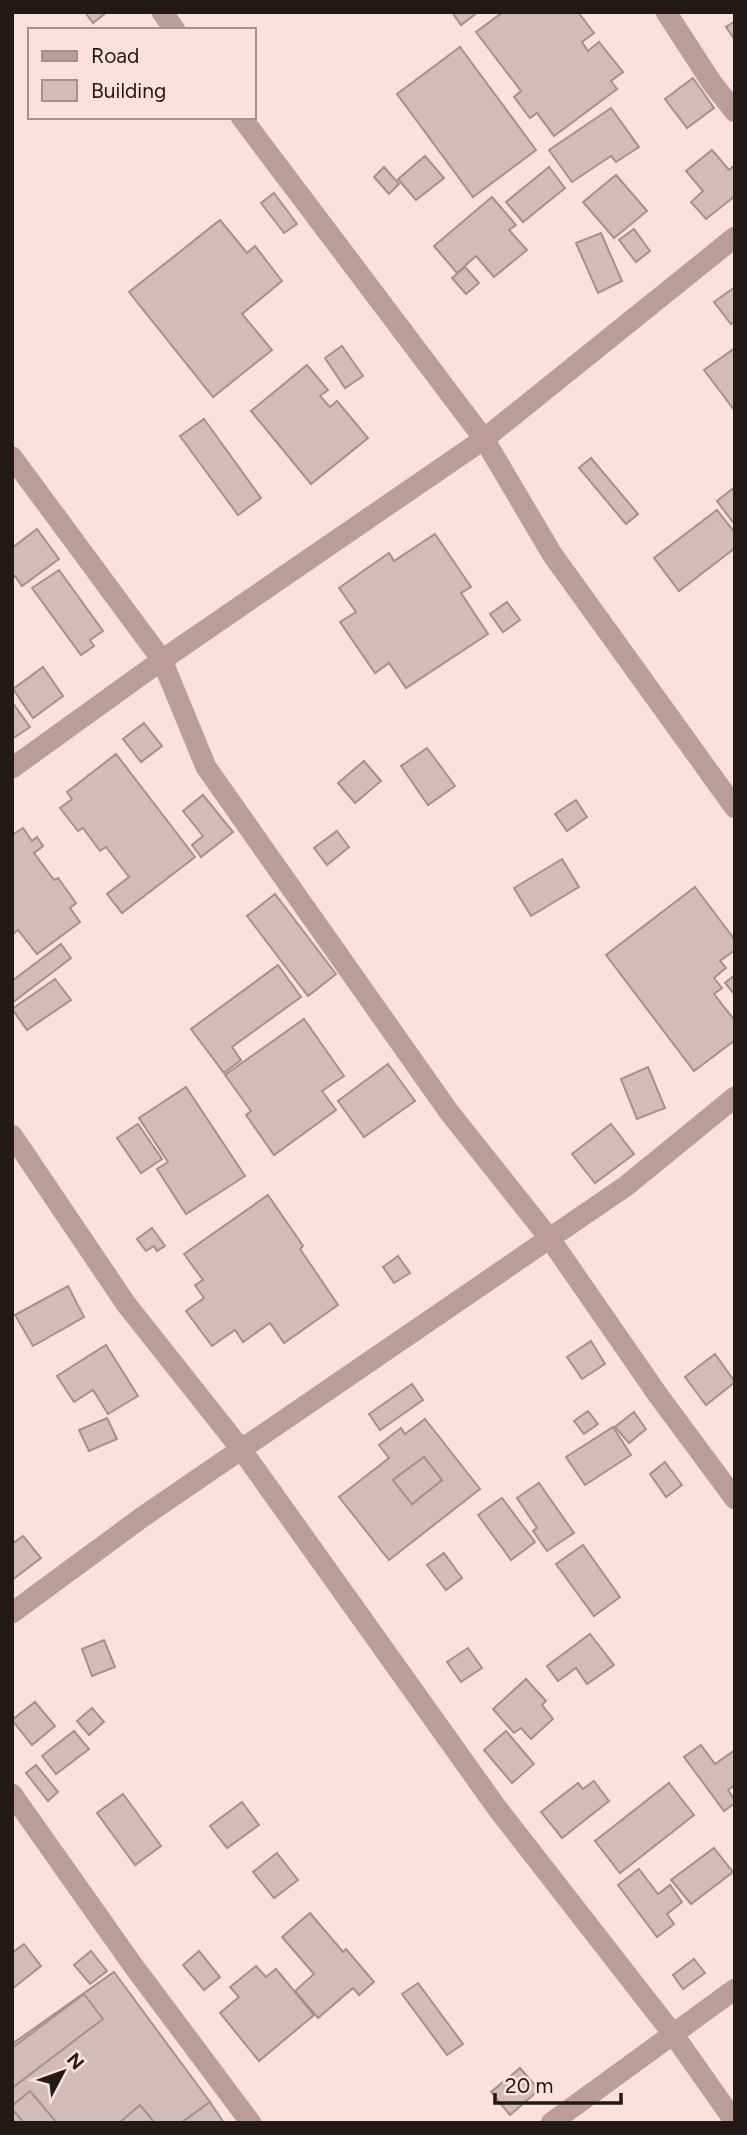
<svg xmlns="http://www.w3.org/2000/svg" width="747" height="2135" viewBox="0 0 747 2135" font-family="Figtree,sans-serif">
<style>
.building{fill:#d3bbb9;stroke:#a68f8d;stroke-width:2;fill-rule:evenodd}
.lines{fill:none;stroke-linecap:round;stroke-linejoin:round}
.minor{stroke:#ba9c99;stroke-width:21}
</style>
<rect width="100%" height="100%" fill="#fae1de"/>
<g class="building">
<polygon points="85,12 107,12 93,23"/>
<polygon points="452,12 478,12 461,25"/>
<polygon points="503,12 578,12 594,33 582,42 588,51 599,42 623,72 611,81 617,89 554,136 537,113 530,118 514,97 521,91 476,32"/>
<polygon points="735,21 735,40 726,27"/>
<polygon points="460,47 536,150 473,197 397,94"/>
<polygon points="693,78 714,108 687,128 665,99"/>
<polygon points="611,108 639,147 616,162 611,156 572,182 549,150"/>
<polygon points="712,150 729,170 735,165 735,196 706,219 691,202 703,191 686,171"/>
<polygon points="425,156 444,178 416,200 398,179"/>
<polygon points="384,167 399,184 389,194 374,177"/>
<polygon points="549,167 565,188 523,222 506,202"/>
<polygon points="616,175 647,211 614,238 583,202"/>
<polygon points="274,193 297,224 284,233 261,203"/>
<polygon points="492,197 516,225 509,230 527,250 494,277 476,256 457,273 434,246"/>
<polygon points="220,220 247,253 255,246 282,281 242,314 272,350 213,397 129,292"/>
<polygon points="634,229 650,251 636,262 619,240"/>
<polygon points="601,233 622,281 598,293 576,243"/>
<polygon points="465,267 479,283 466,294 452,278"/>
<polygon points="735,287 735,321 731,324 714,302"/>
<polygon points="342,346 363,376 345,388 325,358"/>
<polygon points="735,348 735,411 704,370"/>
<polygon points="307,365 328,390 320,396 330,407 337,401 368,438 311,484 251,411"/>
<polygon points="204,419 261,498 238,515 180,436"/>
<polygon points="591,458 638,514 626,524 579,468"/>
<polygon points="732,489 735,492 735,525 717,501"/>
<polygon points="717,510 735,533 735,548 679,591 654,558"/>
<polygon points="37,529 59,559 22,586 15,576 12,579 12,548"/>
<polygon points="435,534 471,587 461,593 488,634 406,688 389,663 375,673 340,622 356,612 339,588 389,553 394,561"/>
<polygon points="59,570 103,631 90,640 94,646 81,655 32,588"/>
<polygon points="507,602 520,620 503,632 490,614"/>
<polygon points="43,667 63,696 33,718 13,689"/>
<polygon points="12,702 30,727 12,739"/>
<polygon points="144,723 162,746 141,762 123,739"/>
<polygon points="427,748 455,786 428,805 401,766"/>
<polygon points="116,754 195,857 122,913 107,894 129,877 106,847 100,851 83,828 78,831 60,808 72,799 67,792"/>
<polygon points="364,761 381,781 355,803 338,783"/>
<polygon points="203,795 233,832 201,857 192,845 203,836 183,811"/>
<polygon points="576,800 587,817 567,831 555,814"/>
<polygon points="23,828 32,841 37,837 43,846 34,853 54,880 58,878 76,903 70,908 80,922 37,954 18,930 12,935 12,835"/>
<polygon points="337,831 349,847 327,865 314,848"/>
<polygon points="562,859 579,887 531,916 514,888"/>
<polygon points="695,887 735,940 735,950 720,961 726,968 714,978 722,988 714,994 735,1021 735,1040 694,1071 606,955"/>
<polygon points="275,894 336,974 308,996 247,916"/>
<polygon points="61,944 71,958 12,1003 12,981"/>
<polygon points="278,965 301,997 232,1047 241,1060 224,1073 191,1029"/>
<polygon points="735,975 735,995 725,983"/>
<polygon points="55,979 71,1000 27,1030 12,1009"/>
<polygon points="304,1019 344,1076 322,1091 336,1110 274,1155 246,1115 251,1111 225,1075"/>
<polygon points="388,1064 415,1101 364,1137 338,1101"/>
<polygon points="648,1067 665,1108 637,1119 621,1079"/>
<polygon points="186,1087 245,1176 186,1214 157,1169 168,1162 139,1118"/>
<polygon points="138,1124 162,1159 141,1173 117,1138"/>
<polygon points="611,1124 634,1154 595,1183 572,1154"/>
<polygon points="268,1195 303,1246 300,1249 338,1305 284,1343 270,1323 243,1342 235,1330 212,1346 186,1311 204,1298 195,1285 203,1280 184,1254"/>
<polygon points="152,1228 165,1246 157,1251 154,1246 146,1251 137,1239"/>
<polygon points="398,1256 410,1273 394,1283 383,1267"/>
<polygon points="68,1286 84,1317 33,1346 15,1315"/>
<polygon points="591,1341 605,1364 582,1379 567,1357"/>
<polygon points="106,1345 138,1396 108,1414 93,1390 74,1402 57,1376"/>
<polygon points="715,1354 735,1382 706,1405 685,1377"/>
<polygon points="412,1384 423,1400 380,1430 369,1414"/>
<polygon points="588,1411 598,1424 584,1434 574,1421"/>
<polygon points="634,1412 646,1429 629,1443 615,1427"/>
<polygon points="107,1418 117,1439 89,1451 79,1430"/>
<path d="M425,1419L480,1489L389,1560L339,1497L389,1458L379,1445L401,1428L405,1434ZM424,1457L442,1480L412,1504L393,1480Z"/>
<polygon points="613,1427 631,1455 585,1485 566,1457"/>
<polygon points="424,1457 442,1480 412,1504 393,1480"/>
<polygon points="665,1462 682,1485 666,1497 650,1474"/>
<polygon points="539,1483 574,1533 547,1551 533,1531 537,1528 517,1498"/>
<polygon points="502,1498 535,1542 511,1560 478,1515"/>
<polygon points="23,1536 41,1558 12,1580 12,1544"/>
<polygon points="583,1545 620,1597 594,1616 556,1564"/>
<polygon points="444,1553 462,1578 446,1590 427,1565"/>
<polygon points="590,1634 614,1665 587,1684 576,1668 558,1681 547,1666"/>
<polygon points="104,1640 115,1667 92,1676 82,1649"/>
<polygon points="468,1648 482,1668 461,1682 447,1662"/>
<polygon points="526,1679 546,1701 542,1705 553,1719 531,1739 521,1728 514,1733 493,1709"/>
<polygon points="35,1702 55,1726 32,1745 12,1720"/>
<polygon points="92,1708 104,1722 89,1735 77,1721"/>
<polygon points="74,1731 89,1749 56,1774 42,1756"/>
<polygon points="506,1731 534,1764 512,1783 484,1750"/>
<polygon points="701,1745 715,1764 735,1750 735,1785 728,1790 735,1800 735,1803 724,1811 684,1757"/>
<polygon points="36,1765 58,1792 48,1801 26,1773"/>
<polygon points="594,1781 609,1801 562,1838 541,1812 578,1783 583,1789"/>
<polygon points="669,1783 694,1815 620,1873 595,1841"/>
<polygon points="123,1794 161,1846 135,1865 97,1813"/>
<polygon points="242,1802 259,1825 227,1848 210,1826"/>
<polygon points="714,1848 733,1872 691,1904 671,1880"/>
<polygon points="277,1853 298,1880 274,1898 253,1872"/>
<polygon points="639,1869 658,1894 670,1885 682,1902 667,1914 674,1924 657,1937 618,1885"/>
<polygon points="310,1913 343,1952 346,1949 374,1982 359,1995 353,1988 318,2018 295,1991 314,1974 282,1937"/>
<polygon points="24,1944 41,1966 12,1989 12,1953"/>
<polygon points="91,1951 107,1971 90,1984 74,1965"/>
<polygon points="199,1951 220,1977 204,1990 183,1965"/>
<polygon points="694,1959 705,1973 683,1989 673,1975"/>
<polygon points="256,1966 266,1977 276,1969 314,2015 259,2061 220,2013 239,1997 230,1987"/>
<polygon points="114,1972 210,2102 181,2123 16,2123 12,2118 12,2044"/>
<polygon points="418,1983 463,2044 447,2055 402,1994"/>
<polygon points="84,1994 103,2019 12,2088 12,2048"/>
<polygon points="520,2068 539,2090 510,2115 491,2092"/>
<polygon points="30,2091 57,2123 24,2123 12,2109 12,2106"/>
<polygon points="210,2102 224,2123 181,2123"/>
<polygon points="140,2105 155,2123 119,2123"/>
</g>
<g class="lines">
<g class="minor">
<polyline points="162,12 175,30"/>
<polyline points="666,12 712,83 735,112"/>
<polyline points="241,117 484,439 552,554 735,808"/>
<polyline points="12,457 162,660 206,767 449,1112 550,1239 658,1395 735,1499"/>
<polyline points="12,768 162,660 484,439 735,237"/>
<polyline points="12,1135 126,1304 241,1449 497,1808 673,2034 735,2122"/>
<polyline points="12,1613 141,1518 626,1186 735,1097"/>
<polyline points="12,1794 132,1964 251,2123"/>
<polyline points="551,2123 735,1989"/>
</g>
</g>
<rect width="747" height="2135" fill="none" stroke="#221918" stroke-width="28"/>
<rect x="28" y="28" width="228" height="91" fill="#fae1de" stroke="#a4918f" stroke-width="2"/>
<rect x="42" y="51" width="35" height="10" fill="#ba9c99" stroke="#a4918f" stroke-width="2"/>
<text x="91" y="63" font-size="21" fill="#221918">Road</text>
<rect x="42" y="80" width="35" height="21" fill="#d3bbb9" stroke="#a4918f" stroke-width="2"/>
<text x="91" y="98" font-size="21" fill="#221918">Building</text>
<g transform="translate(63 2072) rotate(49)" stroke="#fae1de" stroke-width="5" paint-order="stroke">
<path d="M0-5L12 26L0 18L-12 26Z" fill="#221918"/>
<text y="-10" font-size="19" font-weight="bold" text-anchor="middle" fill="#221918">N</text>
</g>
<path d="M495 2093v10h126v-10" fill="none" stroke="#221918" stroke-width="3.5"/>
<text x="505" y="2093" font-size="21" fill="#221918" stroke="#fae1de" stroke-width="5" paint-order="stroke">20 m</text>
</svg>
